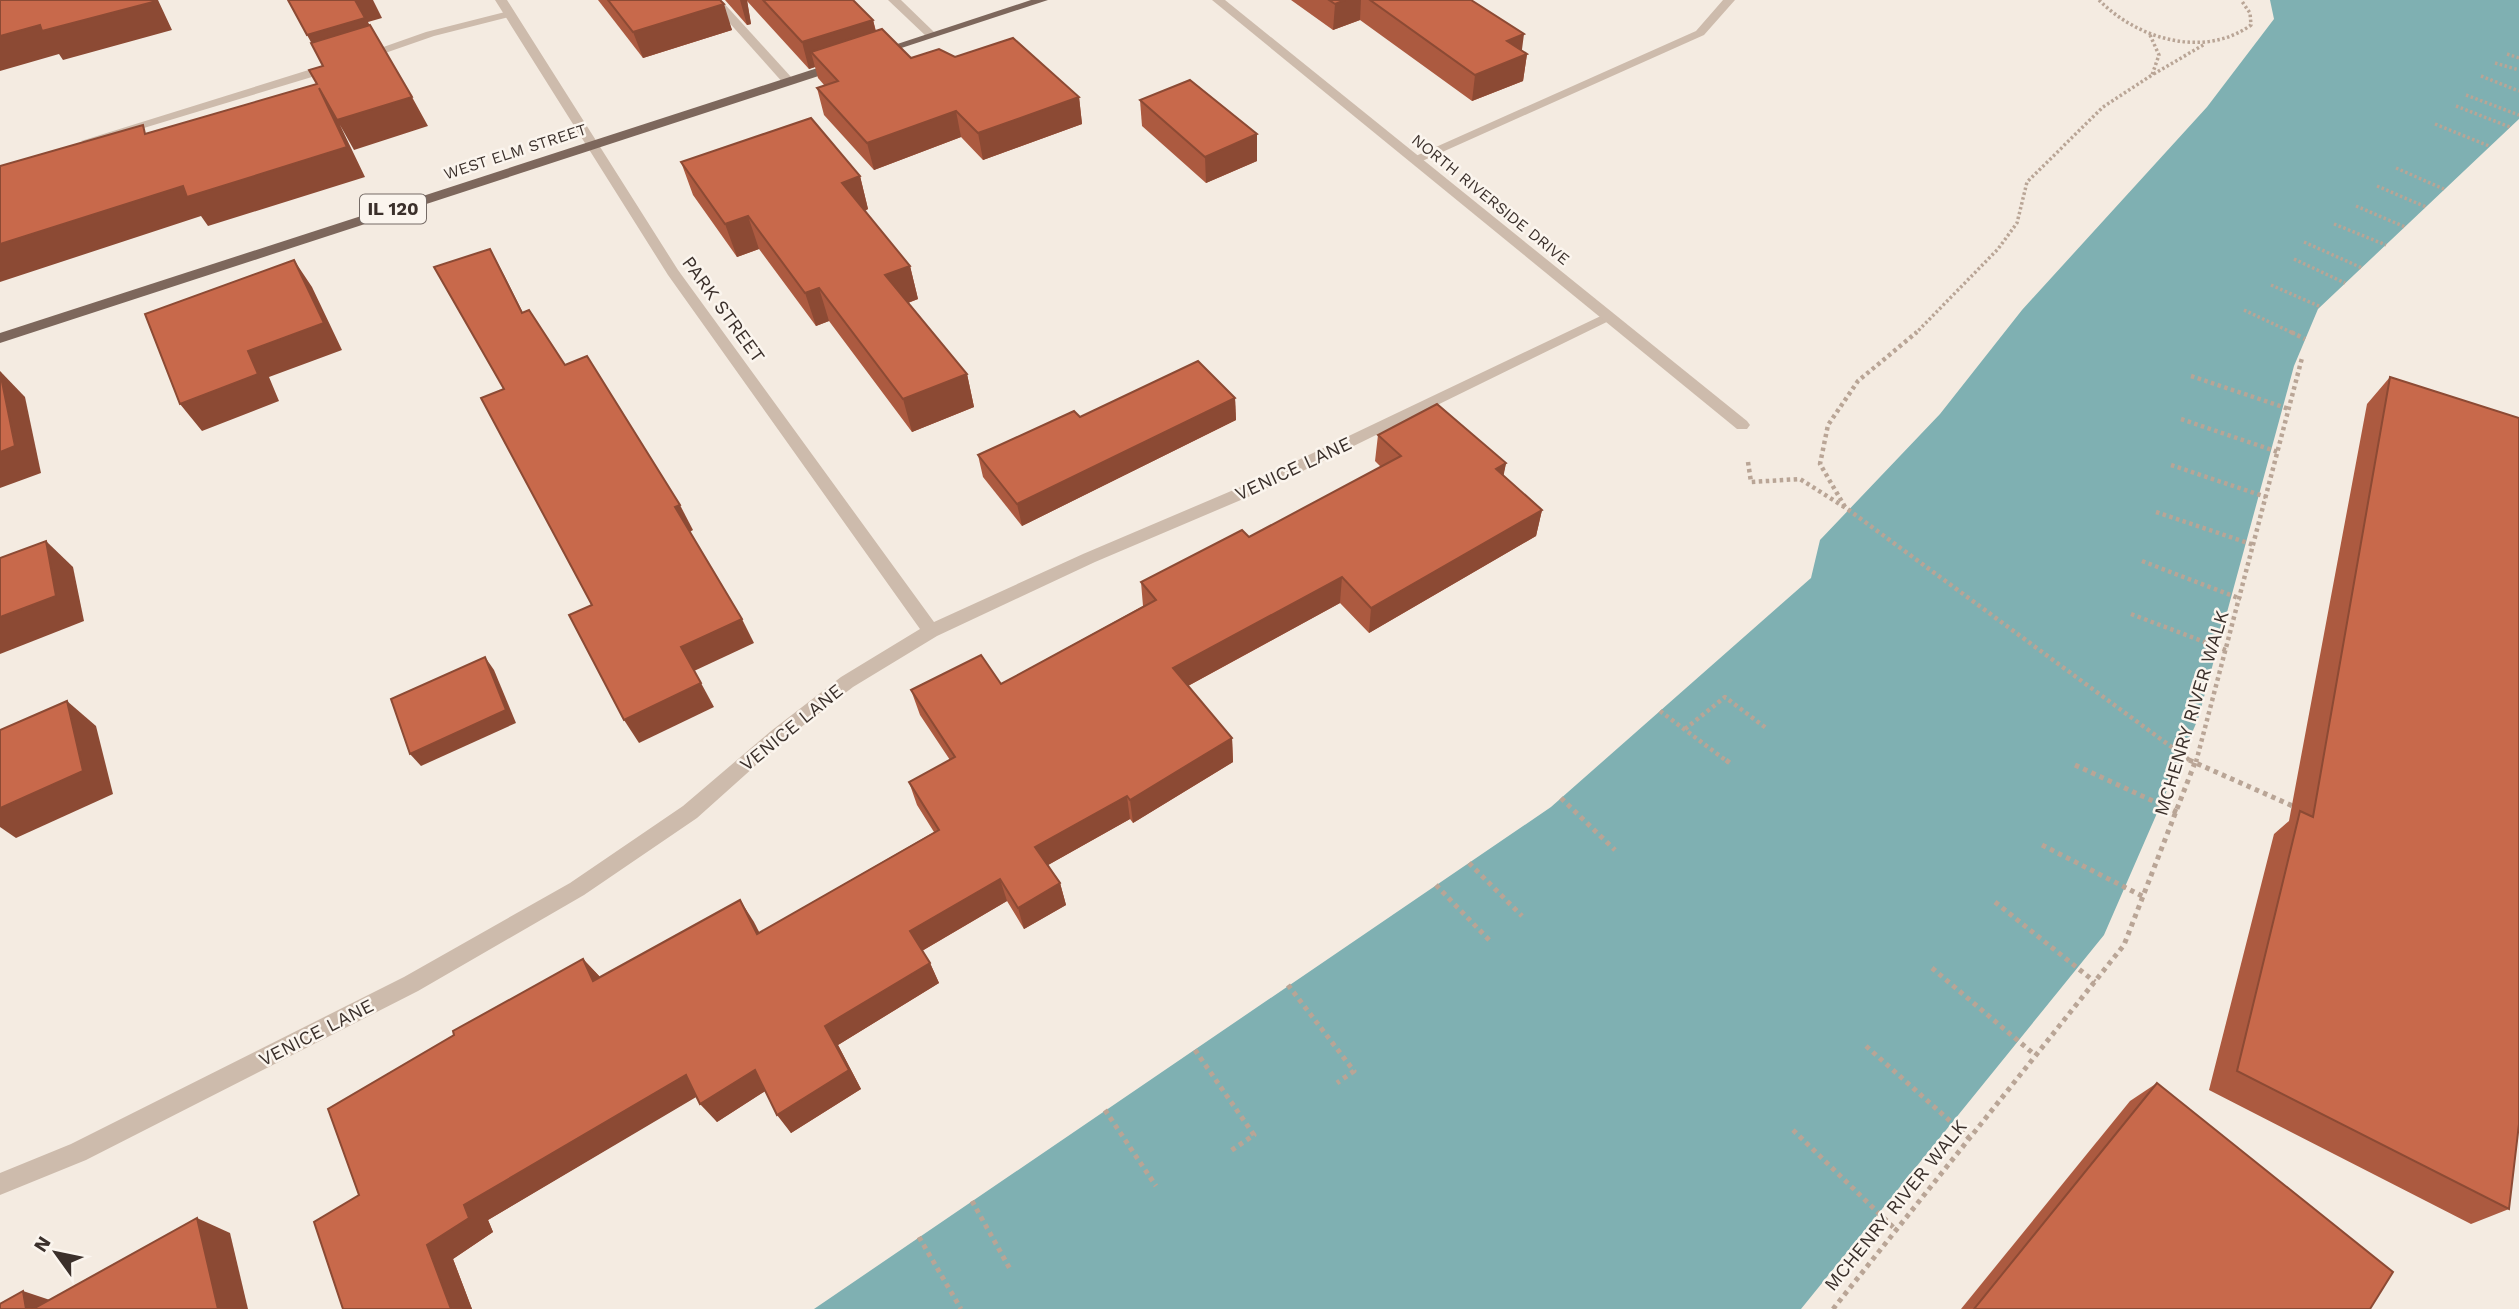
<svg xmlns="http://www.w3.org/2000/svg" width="2519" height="1309" viewBox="0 0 2519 1309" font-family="'Work Sans',sans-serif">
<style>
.water{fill:#7fb0b2}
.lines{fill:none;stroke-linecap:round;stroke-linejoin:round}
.path-far2{stroke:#b9a596;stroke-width:3.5;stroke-dasharray:2.5 2.5;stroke-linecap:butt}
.path-far1{stroke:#b9a596;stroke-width:4.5;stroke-dasharray:3.5 3.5;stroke-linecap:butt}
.path{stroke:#b9a596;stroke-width:5;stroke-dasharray:4.5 4.5;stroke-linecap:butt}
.service{fill:#cdbbac;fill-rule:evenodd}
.minor{fill:#cdbbac;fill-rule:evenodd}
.tertiary{fill:#cdbbac;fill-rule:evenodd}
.primary{fill:#7d675c;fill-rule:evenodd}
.wall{fill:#ac5a40}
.shaded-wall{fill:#8c4a34}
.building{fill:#c8694b;stroke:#8c4a34;stroke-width:2}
.labels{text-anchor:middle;stroke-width:5;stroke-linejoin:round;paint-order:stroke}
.far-street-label{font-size:16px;fill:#3b302b;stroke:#fbf5ee}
.shield{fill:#fbf5ee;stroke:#756b66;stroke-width:2}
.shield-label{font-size:18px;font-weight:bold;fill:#3b302b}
.street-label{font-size:19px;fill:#3b302b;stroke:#fbf5ee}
</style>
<rect width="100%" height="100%" fill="#f4ebe1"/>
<polygon class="water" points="2270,0 2519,0 2519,119 2318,309 2294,366 2198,719 2104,935 1801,1309 814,1309 1551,807 1811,578 1820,540 1940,414 2022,310 2207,107 2274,19"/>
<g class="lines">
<g class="path-far2">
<path d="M2099,0C2137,39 2204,59 2251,25L2250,13L2241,0"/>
<polyline points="2150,35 2159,55 2152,75 2205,44"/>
<polyline points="2507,54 2519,58"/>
<polyline points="2495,63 2519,70"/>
<polyline points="2481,76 2519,91"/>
<polyline points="2466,95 2519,115"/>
<polyline points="2456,106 2510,127"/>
<polyline points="2435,124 2489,146"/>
<polyline points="2396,168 2444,189"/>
<polyline points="2377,186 2426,207"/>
<polyline points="2356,206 2405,227"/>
<polyline points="2334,224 2386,245"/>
<polyline points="2304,242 2362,268"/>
<polyline points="2294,259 2345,283"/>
<polyline points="2271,285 2321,307"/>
<polyline points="2244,310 2295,334"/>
<polyline points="1915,334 1998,249 2017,223 2027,182 2103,107 2152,75"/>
</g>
<g class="path-far1">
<polyline points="2291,332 2305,339"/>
<polyline points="2191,376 2289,409"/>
<polyline points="2181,419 2278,452"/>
<polyline points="1748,462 1751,482 1800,479 1846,508 2192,762"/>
<polyline points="2171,465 2266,497"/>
<polyline points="1845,507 1820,464 1828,425 1858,381 1917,332"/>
<polyline points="2156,512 2254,545"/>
<polyline points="2142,561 2241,599"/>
<polyline points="2131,614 2228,651"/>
<polyline points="1660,711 1728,762"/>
<polyline points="1685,729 1725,697 1766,728"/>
<polyline points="2196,762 2302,358"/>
</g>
<g class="path">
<polyline points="1726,760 1730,763"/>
<polyline points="2189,760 2295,807"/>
<polyline points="2075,765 2179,813"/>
<polyline points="1561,798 1615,850"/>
<polyline points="2042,845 2144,897"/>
<polyline points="1469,863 1522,916"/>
<polyline points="1436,885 1490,941"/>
<polyline points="1995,902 2095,982"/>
<polyline points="1932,968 2035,1055"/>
<polyline points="1288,985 1354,1071 1337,1083"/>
<polyline points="1866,1046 1969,1138"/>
<polyline points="1195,1050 1254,1135 1229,1152"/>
<polyline points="1105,1110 1156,1186"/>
<polyline points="1793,1130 1896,1230"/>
<polyline points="972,1201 1010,1269"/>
<polyline points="919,1237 961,1309"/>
<polyline points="1833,1309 2124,945 2196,760"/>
</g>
<g class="service">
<polygon points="709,0 721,0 792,78 792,84 784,84"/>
<polygon points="888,0 901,0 935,33 935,37 927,37"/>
<polygon points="1723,0 1735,0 1704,35 1420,162 1409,159 1696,31"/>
<polygon points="509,11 515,14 513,16 434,36 365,60 355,57 426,32"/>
<polygon points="331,63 337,67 335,70 91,144 81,141"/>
</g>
<polygon class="minor" points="495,0 507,0 678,270 934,622 1083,554 1250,483 1605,314 1610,312 1617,317 1262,491 1095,562 937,636 853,687 783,741 697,818 584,895 418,991 86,1160 0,1195 0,1173 71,1144 404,977 570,883 683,806 771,731 841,677 920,629 668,275"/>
<polygon class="tertiary" points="1212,0 1225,0 1747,421 1750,425 1747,429 1737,429"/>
<g class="primary">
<polygon points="1031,0 1048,0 883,54 873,52"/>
<polygon points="839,61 845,65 843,68 0,343 0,333"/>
</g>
</g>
<g class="wall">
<polygon points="598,0 720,0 732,30 643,58"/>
<polygon points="725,0 853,0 873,20 876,31 911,58 955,57 1079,97 1082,124 983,160 961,137 874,170 824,115 817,88 825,86 818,78 815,67 809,69 747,1 751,24 747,25"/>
<polygon points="1291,0 1471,0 1522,51 1527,54 1523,81 1472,101 1360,20 1333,30"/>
<polygon points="1140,100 1257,134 1257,161 1206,183 1142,126"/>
<polygon points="681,162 860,176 868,209 865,211 910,266 918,299 908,303 967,374 974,407 912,432 829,321 816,326 759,249 737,257 693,195"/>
<polygon points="2390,377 2509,1209 2471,1224 2209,1090 2274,834 2289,821 2367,404"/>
<polygon points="1235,398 1236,420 1022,526 983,477 978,455"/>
<polygon points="1378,435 1506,463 1503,476 1542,510 1536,536 1369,633 1340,603 1188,686 1232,738 1233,762 1133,823 1130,819 1048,865 1060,883 1066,905 1024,929 1007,901 922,951 930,963 939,983 838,1045 861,1089 791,1133 765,1091 717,1122 696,1096 488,1220 493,1232 453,1259 472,1309 343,1309 359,1195 583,959 600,977 740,900 759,933 934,832 917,805 909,782 950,760 920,715 911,690 1001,684 1143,606 1141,582 1249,537 1381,467 1375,461"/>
<polygon points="2157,1083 2370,1309 1961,1309 2130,1101"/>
</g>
<g class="shaded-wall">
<polygon points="152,0 158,0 172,30 63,60 59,54 0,71 0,36 40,25"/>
<polygon points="355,0 373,0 382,18 368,22 379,44 322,62 307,35"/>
<polygon points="740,0 747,0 751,24 747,25"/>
<polygon points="1345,0 1361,0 1360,20 1333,30 1335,4"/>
<polygon points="724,4 732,30 643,58 633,32"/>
<polygon points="873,20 879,46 811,52 815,67 809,69 802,42"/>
<polygon points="1524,34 1521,57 1527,54 1523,81 1472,101 1475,75 1507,41"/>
<polygon points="319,88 412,97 428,126 354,150 340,125 365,177 208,226 201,216 0,282 0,244 183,186"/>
<polygon points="1079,97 1082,124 983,160 978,133"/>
<polygon points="956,111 961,137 874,170 867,143"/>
<polygon points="1257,134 1257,161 1206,183 1205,157"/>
<polygon points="860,176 868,209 851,216 842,183"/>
<polygon points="748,216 759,249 737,257 725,224"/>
<polygon points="490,249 504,275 536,339 522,313"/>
<polygon points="294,260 312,287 342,350 269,377 279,401 202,431 180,404 248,351"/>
<polygon points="910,266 918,299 894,308 885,275"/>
<polygon points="819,288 829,321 816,326 805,293"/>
<polygon points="0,371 25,397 41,473 0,488"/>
<polygon points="967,374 974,407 912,432 903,399"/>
<polygon points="1235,398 1236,420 1022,526 1017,504"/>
<polygon points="1506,463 1501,489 1496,469"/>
<polygon points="680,505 693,530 688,533 675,507"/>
<polygon points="1542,510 1536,536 1369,633 1371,608"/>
<polygon points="46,541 73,567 84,621 0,654 0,617"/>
<polygon points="1342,577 1340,603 1175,693 1173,668"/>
<polygon points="742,619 754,643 694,671 681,647"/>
<polygon points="485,657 494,670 516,723 421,766 410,754"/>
<polygon points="701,683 714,707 639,743 624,720"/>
<polygon points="67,701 96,726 113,794 16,838 0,827 0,808"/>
<polygon points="1232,738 1233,762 1133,823 1130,800"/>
<polygon points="1127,796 1130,819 1041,869 1035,847"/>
<polygon points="1000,879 1007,901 920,952 910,931"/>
<polygon points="1060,883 1066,905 1024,929 1018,908"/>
<polygon points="740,900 754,922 771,955 757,934"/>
<polygon points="583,959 602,979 593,981"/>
<polygon points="930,963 939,983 838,1045 861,1089 791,1133 777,1115 825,1026"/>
<polygon points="755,1070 770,1088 717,1122 700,1104"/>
<polygon points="686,1075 703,1093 488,1220 493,1232 453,1259 472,1309 451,1309 427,1245 464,1205"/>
<polygon points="197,1218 230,1233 248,1309 218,1309"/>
<polygon points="23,1291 62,1304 63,1309 26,1309"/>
</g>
<g class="building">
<polygon points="0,0 152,0 153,2 42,31 40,25 0,36"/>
<polygon points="288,0 355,0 365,18 307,35"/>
<polygon points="608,0 720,0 724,4 633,32"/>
<polygon points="763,0 853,0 873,20 802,42"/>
<polygon points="1329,0 1345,0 1335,4"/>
<polygon points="1370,0 1471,0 1524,34 1507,41 1527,54 1475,75"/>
<polygon points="370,25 412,97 337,120 319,88 347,147 187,197 183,186 0,244 0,166 143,125 145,134 317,84 309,70 323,66 311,43"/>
<polygon points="882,29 911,58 939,49 955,57 1013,38 1079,97 978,133 956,111 867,143 817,88 838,81 811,52"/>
<polygon points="1190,80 1257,134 1205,157 1140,100"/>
<polygon points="811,118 860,176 842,183 910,266 885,275 967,374 903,399 819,288 805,293 748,216 725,224 681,162"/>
<polygon points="490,249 522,313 529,310 565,365 587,356 680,505 675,507 742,619 681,647 701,683 624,720 569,615 592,605 481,398 504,389 434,267"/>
<polygon points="294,260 324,323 248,351 258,374 180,404 145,314"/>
<polygon points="1198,361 1235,398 1017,504 978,455 1074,411 1080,417"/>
<polygon points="0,372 15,446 0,452"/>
<polygon points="2390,377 2519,418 2519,1124 2509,1209 2237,1071 2300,811 2313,817"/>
<polygon points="1437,404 1506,463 1496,469 1542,510 1371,608 1342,577 1173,668 1232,738 1130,800 1127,796 1035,847 1060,883 1018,908 1000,879 910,931 930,963 825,1026 849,1070 777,1115 755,1070 700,1104 686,1075 464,1205 469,1218 427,1245 451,1309 343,1309 314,1222 359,1195 328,1109 454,1035 453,1031 583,959 593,981 740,900 757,934 939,830 909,782 955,757 911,690 981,655 1001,684 1156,600 1141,582 1242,530 1249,537 1401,456 1378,435"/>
<polygon points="46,541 56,596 0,617 0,558"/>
<polygon points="485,657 506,710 410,754 391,699"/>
<polygon points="67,701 83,771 0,808 0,730"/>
<polygon points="2157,1083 2393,1272 2370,1309 1974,1309"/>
<polygon points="197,1218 218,1309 33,1309"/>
<polygon points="23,1291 26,1309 0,1309 0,1304"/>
</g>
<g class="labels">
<g class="far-street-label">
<text transform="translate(515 151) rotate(-18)" y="6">WEST ELM STREET</text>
<text transform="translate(1491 199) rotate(39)" y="6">NORTH RIVERSIDE DRIVE</text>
</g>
<rect class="shield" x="360" y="194.5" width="66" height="29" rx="5"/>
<g class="shield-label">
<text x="393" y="215">IL 120</text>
</g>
<g class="street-label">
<text transform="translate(724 309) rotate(54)" y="7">PARK STREET</text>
<text transform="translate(1293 468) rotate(-25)" y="7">VENICE LANE</text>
<text transform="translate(2191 713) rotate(-73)" y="7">MCHENRY RIVER WALK</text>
<text transform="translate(791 727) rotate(-39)" y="7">VENICE LANE</text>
<text transform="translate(316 1032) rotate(-27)" y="7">VENICE LANE</text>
<text transform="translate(1895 1205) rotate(-51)" y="7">MCHENRY RIVER WALK</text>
</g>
</g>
<g transform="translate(56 1253) rotate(303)" stroke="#fbf5ee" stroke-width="5" paint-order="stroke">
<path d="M0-5L12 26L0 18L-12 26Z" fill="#3b302b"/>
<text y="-10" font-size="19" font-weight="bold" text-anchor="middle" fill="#3b302b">N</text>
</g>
</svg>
